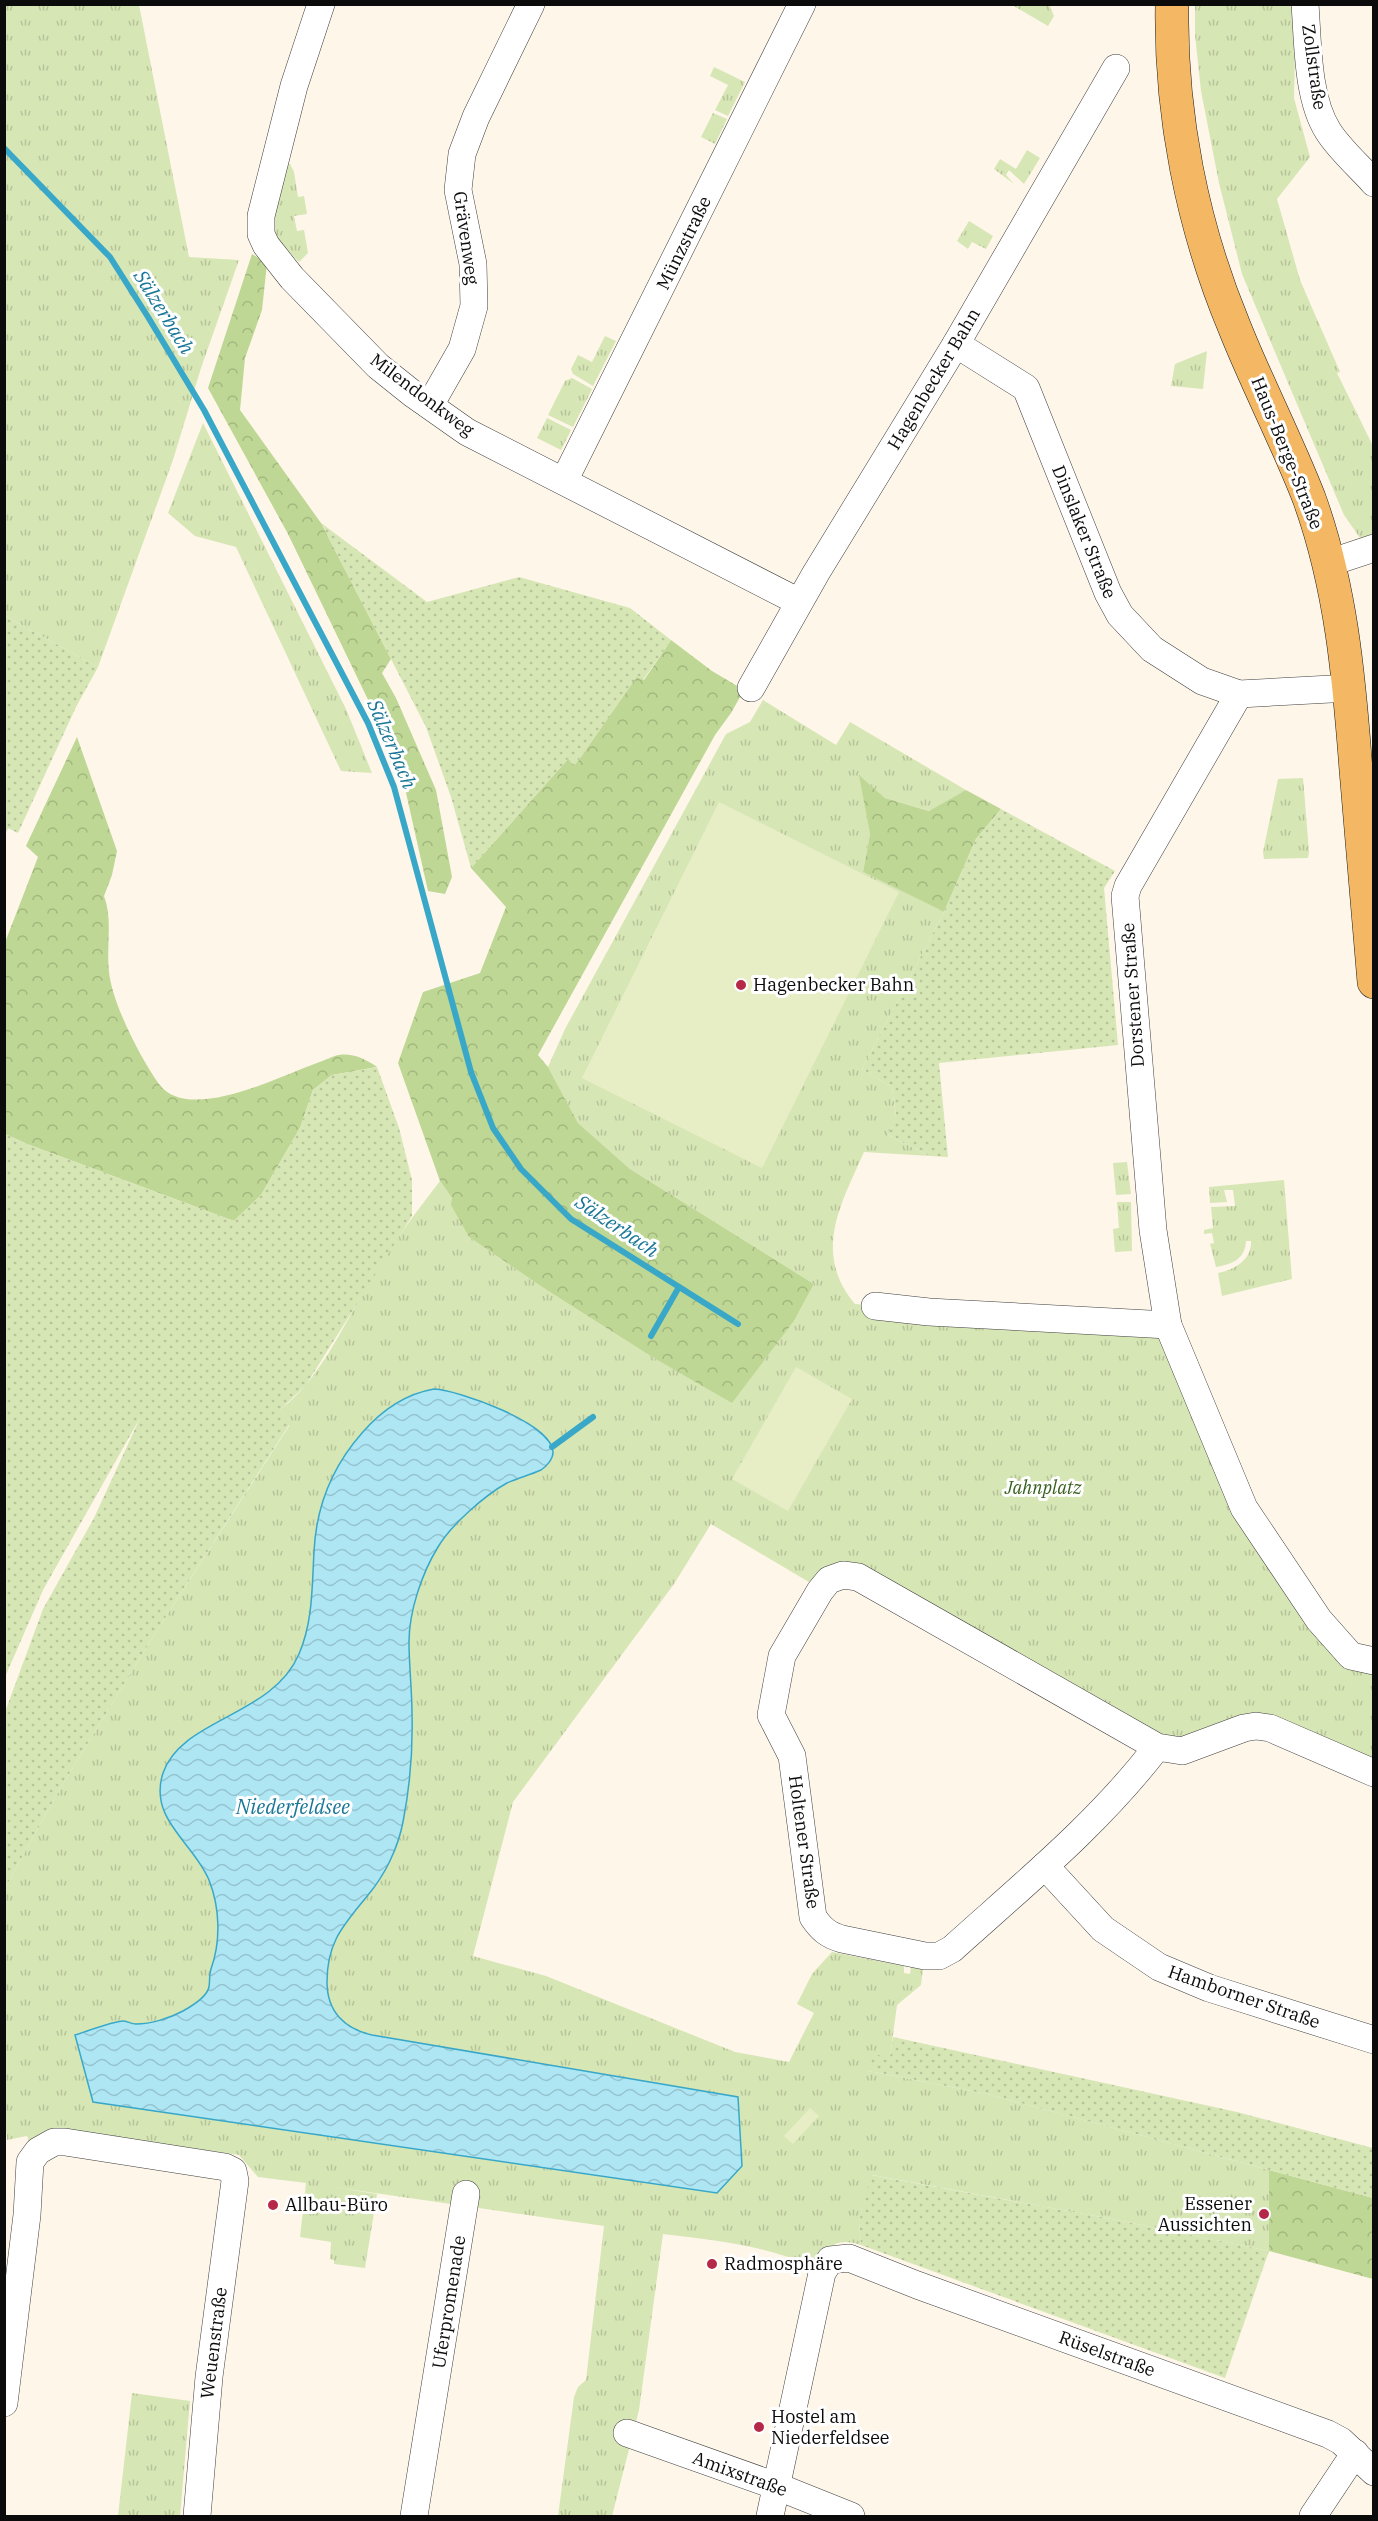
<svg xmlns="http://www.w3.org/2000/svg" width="1378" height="2521" viewBox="0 0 1378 2521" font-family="'IBM Plex Serif',serif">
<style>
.grass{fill:url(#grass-tufts)}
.forest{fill:url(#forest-crowns)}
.garden{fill:url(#garden-dots)}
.pitch{fill:#e7eec6}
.water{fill:url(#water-waves);stroke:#39a8c8;stroke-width:1.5}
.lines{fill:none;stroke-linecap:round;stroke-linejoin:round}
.stream{stroke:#39a8c8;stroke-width:6}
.minor-casing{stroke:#3e3e3e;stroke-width:28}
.major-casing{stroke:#1c1c1c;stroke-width:34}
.minor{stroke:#fff;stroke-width:27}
.major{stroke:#f4b763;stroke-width:33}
.poi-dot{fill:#b52848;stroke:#fff;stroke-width:2}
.labels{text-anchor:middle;stroke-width:6;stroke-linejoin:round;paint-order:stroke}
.street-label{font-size:18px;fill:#0b0b0b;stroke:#fff}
.poi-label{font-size:18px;fill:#0b0b0b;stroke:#fff;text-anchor:start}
.park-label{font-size:18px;font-style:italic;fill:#375f1e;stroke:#fff}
.water-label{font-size:20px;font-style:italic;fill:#197697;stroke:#fff}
</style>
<defs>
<pattern id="grass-tufts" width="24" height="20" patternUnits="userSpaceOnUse" patternTransform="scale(1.5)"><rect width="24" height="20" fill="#d7e6b5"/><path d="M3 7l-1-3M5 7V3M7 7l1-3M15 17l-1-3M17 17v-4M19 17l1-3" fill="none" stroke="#b7c49a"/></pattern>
<pattern id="forest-crowns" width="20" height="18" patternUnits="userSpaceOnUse" patternTransform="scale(1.5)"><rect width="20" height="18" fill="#bed794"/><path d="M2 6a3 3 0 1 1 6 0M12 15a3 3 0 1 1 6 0" fill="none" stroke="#a2b77e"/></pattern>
<pattern id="garden-dots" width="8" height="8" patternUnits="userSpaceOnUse" patternTransform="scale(1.5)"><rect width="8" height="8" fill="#d7e6b5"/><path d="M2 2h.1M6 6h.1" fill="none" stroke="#b7c49a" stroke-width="1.8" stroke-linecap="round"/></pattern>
<pattern id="water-waves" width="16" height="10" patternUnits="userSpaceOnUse" patternTransform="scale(1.5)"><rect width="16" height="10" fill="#afe6f4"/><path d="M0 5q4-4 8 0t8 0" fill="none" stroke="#95c4d0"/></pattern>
</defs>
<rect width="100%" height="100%" fill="#fef6e9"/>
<g class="grass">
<polygon points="4,5 139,5 189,257 239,260 201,368 173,460 98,667 5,616"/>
<polygon points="1012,5 1051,5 1050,7 1054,16 1048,26"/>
<polygon points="1195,5 1296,5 1294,98 1310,157 1277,199 1300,280 1340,372 1337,373 1373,446 1373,537 1360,538 1344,515 1242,274 1219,183 1201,91 1195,35"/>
<polygon points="714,67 745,82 728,116 715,110 728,85 710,76"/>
<polygon points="713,113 727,119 715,144 701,137"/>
<polygon points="1027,150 1040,158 1024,184 1009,170 1006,175 1014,184 994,169 1000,159 1016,169"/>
<path d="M287,164H290L294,172L298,197L304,196L307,214L294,216L297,231L304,230L308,253L299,262C292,255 282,247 277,237C267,217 282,184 287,164Z"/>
<polygon points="969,221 993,236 986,249 972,242 968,249 957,241"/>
<polygon points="605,336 616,341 593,386 573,374 571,369 578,355 592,362"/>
<polygon points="1207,351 1203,389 1171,386 1175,364"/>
<polygon points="572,378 592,389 573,427 548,415 565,381"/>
<polygon points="547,418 571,430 561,450 537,438"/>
<polygon points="203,423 346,709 372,773 341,771 236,547 195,536 168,513"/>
<path d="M763,700L836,745L850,722L966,790L930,811L885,798L860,776L870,834L863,872L944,912L862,1069L892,1087L896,1117L888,1135L930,1156L864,1152C841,1204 812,1253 855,1304L1161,1328L1242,1510L1373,1665V1769L1270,1725L1181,1748L859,1574L819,1588L711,1524L674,1584L513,1802L473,1956L546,1976L735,2052L789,2062L814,2013L797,2004L812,1974L832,1952L904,1966V1973L910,1974L911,1967L923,1969L921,1985L897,2005L890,2057L869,2071L987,2094L1269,2170V2251L1117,2220L872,2175L859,2222L861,2245C837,2237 826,2245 816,2268C770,2246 713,2240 663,2234L639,2410L612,2516H558L574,2397L578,2387L586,2380L604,2226L333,2187L377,2194L365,2268L334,2264V2260L330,2259L331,2242L300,2237L306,2183L258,2177L239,2155L65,2130L29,2141L27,2136L7,2140L5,2119V1888L61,1787L156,1632L289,1426L281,1409C320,1379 341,1329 366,1288C388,1250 413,1216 440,1181L452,1198L469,1237L542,1287L652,1357L732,1402L794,1321L814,1284L630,1169L578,1123L548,1067L565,1029L726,734L750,722Z"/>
<polygon points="1303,778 1309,852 1308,858 1264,859 1263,852 1278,779"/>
<polygon points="1127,1162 1131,1194 1116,1195 1113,1163"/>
<path d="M1284,1180L1292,1279L1222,1296L1218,1273C1234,1270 1252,1260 1251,1241H1246C1245,1259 1233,1264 1216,1267L1210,1244L1214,1243L1212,1233L1204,1234V1230L1213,1228L1211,1207L1235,1206L1233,1190H1224L1227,1202L1210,1203L1209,1187Z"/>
<polygon points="1117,1202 1131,1202 1132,1251 1115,1252 1113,1229 1119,1228"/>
<polygon points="132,2393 190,2401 180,2516 118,2516"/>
</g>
<g class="forest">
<polygon points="252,254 267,263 262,310 245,358 240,410 321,523 391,659 382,673 396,698 436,790 452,877 445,894 428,891 400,766 288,534 208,388"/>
<polygon points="671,640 712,671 744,690 731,713 715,735 538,1055 548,1067 578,1123 630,1169 814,1284 794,1321 732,1403 652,1357 542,1287 469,1237 451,1205 452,1198 440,1181 398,1063 423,992 480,973 506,907 471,868 568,759 578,761 637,676 644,680"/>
<path d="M77,737L117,851L112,875L104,896C113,920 106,946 109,972C112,1003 141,1059 159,1084C188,1124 280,1076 317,1063C324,1061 332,1056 339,1055C353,1053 365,1059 377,1067L332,1075L313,1090L300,1128L261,1195L234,1221L27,1144L5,1134L4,945L38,857L26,846Z"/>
<polygon points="859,775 885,798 929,811 966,790 1001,809 976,839 944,912 863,872 870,834"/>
<polygon points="1269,2170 1373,2198 1373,2279 1269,2251"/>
</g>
<g class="garden">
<polygon points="321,523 427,602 519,577 630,608 671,640 643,680 637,677 578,761 574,766 568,759 471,868 451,797 426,727"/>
<polygon points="5,616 98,667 76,707 18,833 8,828 5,835"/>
<polygon points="1001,809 1115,871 1104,888 1118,1045 939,1063 948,1157 930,1156 888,1135 896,1116 892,1087 862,1069 944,912 976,839"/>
<polygon points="377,1067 399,1128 412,1180 412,1216 306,1385 281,1409 289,1425 156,1632 61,1787 5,1888 5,1712 43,1609 94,1518 140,1418 43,1590 5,1677 5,1134 27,1144 234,1221 261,1195 300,1128 313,1090 332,1075"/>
<polygon points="893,2037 1237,2112 1373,2148 1373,2198 987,2094 869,2071 871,2054 890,2057"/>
<polygon points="871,2175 1117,2220 1269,2251 1225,2378 861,2245 859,2222"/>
</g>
<g class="pitch">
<polygon points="719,802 899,892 762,1168 582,1078"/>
<polygon points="796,1367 852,1399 788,1511 732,1479"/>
<polygon points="810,2108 819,2116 793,2144 784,2136"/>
</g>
<path class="water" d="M434,1389C458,1390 552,1423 553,1452C553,1459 547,1466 541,1470C530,1475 518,1478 507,1483C485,1495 451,1525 438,1547C422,1573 409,1611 409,1642C409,1666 412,1690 412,1714C413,1751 410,1786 403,1822C398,1848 385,1875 368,1895C344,1925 327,1941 327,1982C327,2012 345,2029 372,2035L738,2097L742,2166L717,2193L93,2102L75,2035C85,2032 114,2021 123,2021C127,2021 131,2024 136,2024C151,2024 170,2018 183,2011C192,2006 207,1997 209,1987C210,1981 209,1975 211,1969C221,1941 220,1908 209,1880C194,1843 148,1819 163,1773C182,1718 272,1717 299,1654C313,1622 312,1586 314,1552C316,1507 332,1467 362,1433C381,1411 405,1394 434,1389Z"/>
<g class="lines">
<g class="stream">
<polyline points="4,148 110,257 148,317 204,410 368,723 394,787 471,1072 493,1128 521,1169 571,1219 738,1324"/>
<polyline points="651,1336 679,1287"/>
<polyline points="552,1447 593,1417"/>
</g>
<defs>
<g id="minor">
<polyline points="321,4 294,86 261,216 261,234 266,245 292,278 378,366 413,394 467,432 799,602"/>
<path d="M1305,4C1308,43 1307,98 1328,131C1340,150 1359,166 1374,183"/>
<polyline points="956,344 1026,388 1108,593 1120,615 1152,649 1202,681 1239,694 1350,688"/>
<polyline points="430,405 462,349 474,306 473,264 458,190 462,154 476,117 531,4"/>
<polyline points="564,481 802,4"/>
<polyline points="1329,563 1374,548"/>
<polyline points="751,688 816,573 956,344 1116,68"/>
<polyline points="1239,694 1128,886 1125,896 1153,1230 1168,1325 1244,1508 1319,1620 1351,1656 1374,1661"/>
<polyline points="875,1306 929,1312 1168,1325"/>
<path d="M1157,1747C1099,1823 1023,1885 952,1949L939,1956H925L842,1939C828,1935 821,1929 813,1917L792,1756L771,1715L782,1656L820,1591L829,1580L843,1575L858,1577L1157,1747L1182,1751L1244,1728L1256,1726L1270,1728L1374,1773"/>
<polyline points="1045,1866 1103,1929 1159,1967 1209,1988 1374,2040"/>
<polyline points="4,2403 27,2215 30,2162 38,2151 54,2142 65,2142 225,2167 233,2171 235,2181 209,2377 197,2516"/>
<polyline points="627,2433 776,2486 851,2516"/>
<polyline points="414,2516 466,2194"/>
<polyline points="770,2516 822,2273 830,2260 849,2258 917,2285 1328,2434 1341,2441 1374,2472"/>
<polyline points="1313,2516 1355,2453"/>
</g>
<path id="major" d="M1172,4C1170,114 1192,225 1234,326C1257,384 1286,439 1309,498C1341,586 1349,677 1356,770C1362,841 1368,912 1374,982"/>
</defs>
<use href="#minor" class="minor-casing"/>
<use href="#major" class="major-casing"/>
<use href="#minor" class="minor"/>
<use href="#major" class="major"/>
</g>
<g class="poi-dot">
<circle cx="741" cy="985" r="6"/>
<circle cx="273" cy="2205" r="6"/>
<circle cx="1264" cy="2214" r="6"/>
<circle cx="712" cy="2264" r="6"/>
<circle cx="759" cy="2427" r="6"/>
</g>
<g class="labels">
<g class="street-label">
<text transform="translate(1314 67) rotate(82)" y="6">Zollstraße</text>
<text transform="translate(466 238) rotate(82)" y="6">Grävenweg</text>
<text transform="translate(684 243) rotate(-64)" y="6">Münzstraße</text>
<text transform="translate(934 379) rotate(-59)" y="6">Hagenbecker Bahn</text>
<text transform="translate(422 395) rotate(37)" y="6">Milendonkweg</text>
<text transform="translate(1287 453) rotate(68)" y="6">Haus-Berge-Straße</text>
<text transform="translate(1084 532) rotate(68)" y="6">Dinslaker Straße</text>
<text transform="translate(1133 995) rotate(-94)" y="6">Dorstener Straße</text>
<text transform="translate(804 1842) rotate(82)" y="6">Holtener Straße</text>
<text transform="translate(1244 1997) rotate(19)" y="6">Hamborner Straße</text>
<text transform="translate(449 2302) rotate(-81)" y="6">Uferpromenade</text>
<text transform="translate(214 2343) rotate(-83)" y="6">Weuenstraße</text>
<text transform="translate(1107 2354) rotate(20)" y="6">Rüselstraße</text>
<text transform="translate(740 2474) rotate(20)" y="6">Amixstraße</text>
</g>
<g class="poi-label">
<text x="753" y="991">Hagenbecker Bahn</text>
<text x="1252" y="2210" text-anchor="end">Essener<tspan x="1252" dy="21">Aussichten</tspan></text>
<text x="285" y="2211">Allbau-Büro</text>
<text x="724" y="2270">Radmosphäre</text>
<text x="771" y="2423">Hostel am<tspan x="771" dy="21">Niederfeldsee</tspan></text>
</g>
<g class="park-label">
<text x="1043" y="1494">Jahnplatz</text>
</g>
<g class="water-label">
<text transform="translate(164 312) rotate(58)" y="7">Sälzerbach</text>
<text transform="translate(392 744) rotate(67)" y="7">Sälzerbach</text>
<text transform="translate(617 1226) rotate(34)" y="7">Sälzerbach</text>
<text x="293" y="1814">Niederfeldsee</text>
</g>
</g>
<rect width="1378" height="2521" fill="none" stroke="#0b0b0b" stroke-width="12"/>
</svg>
